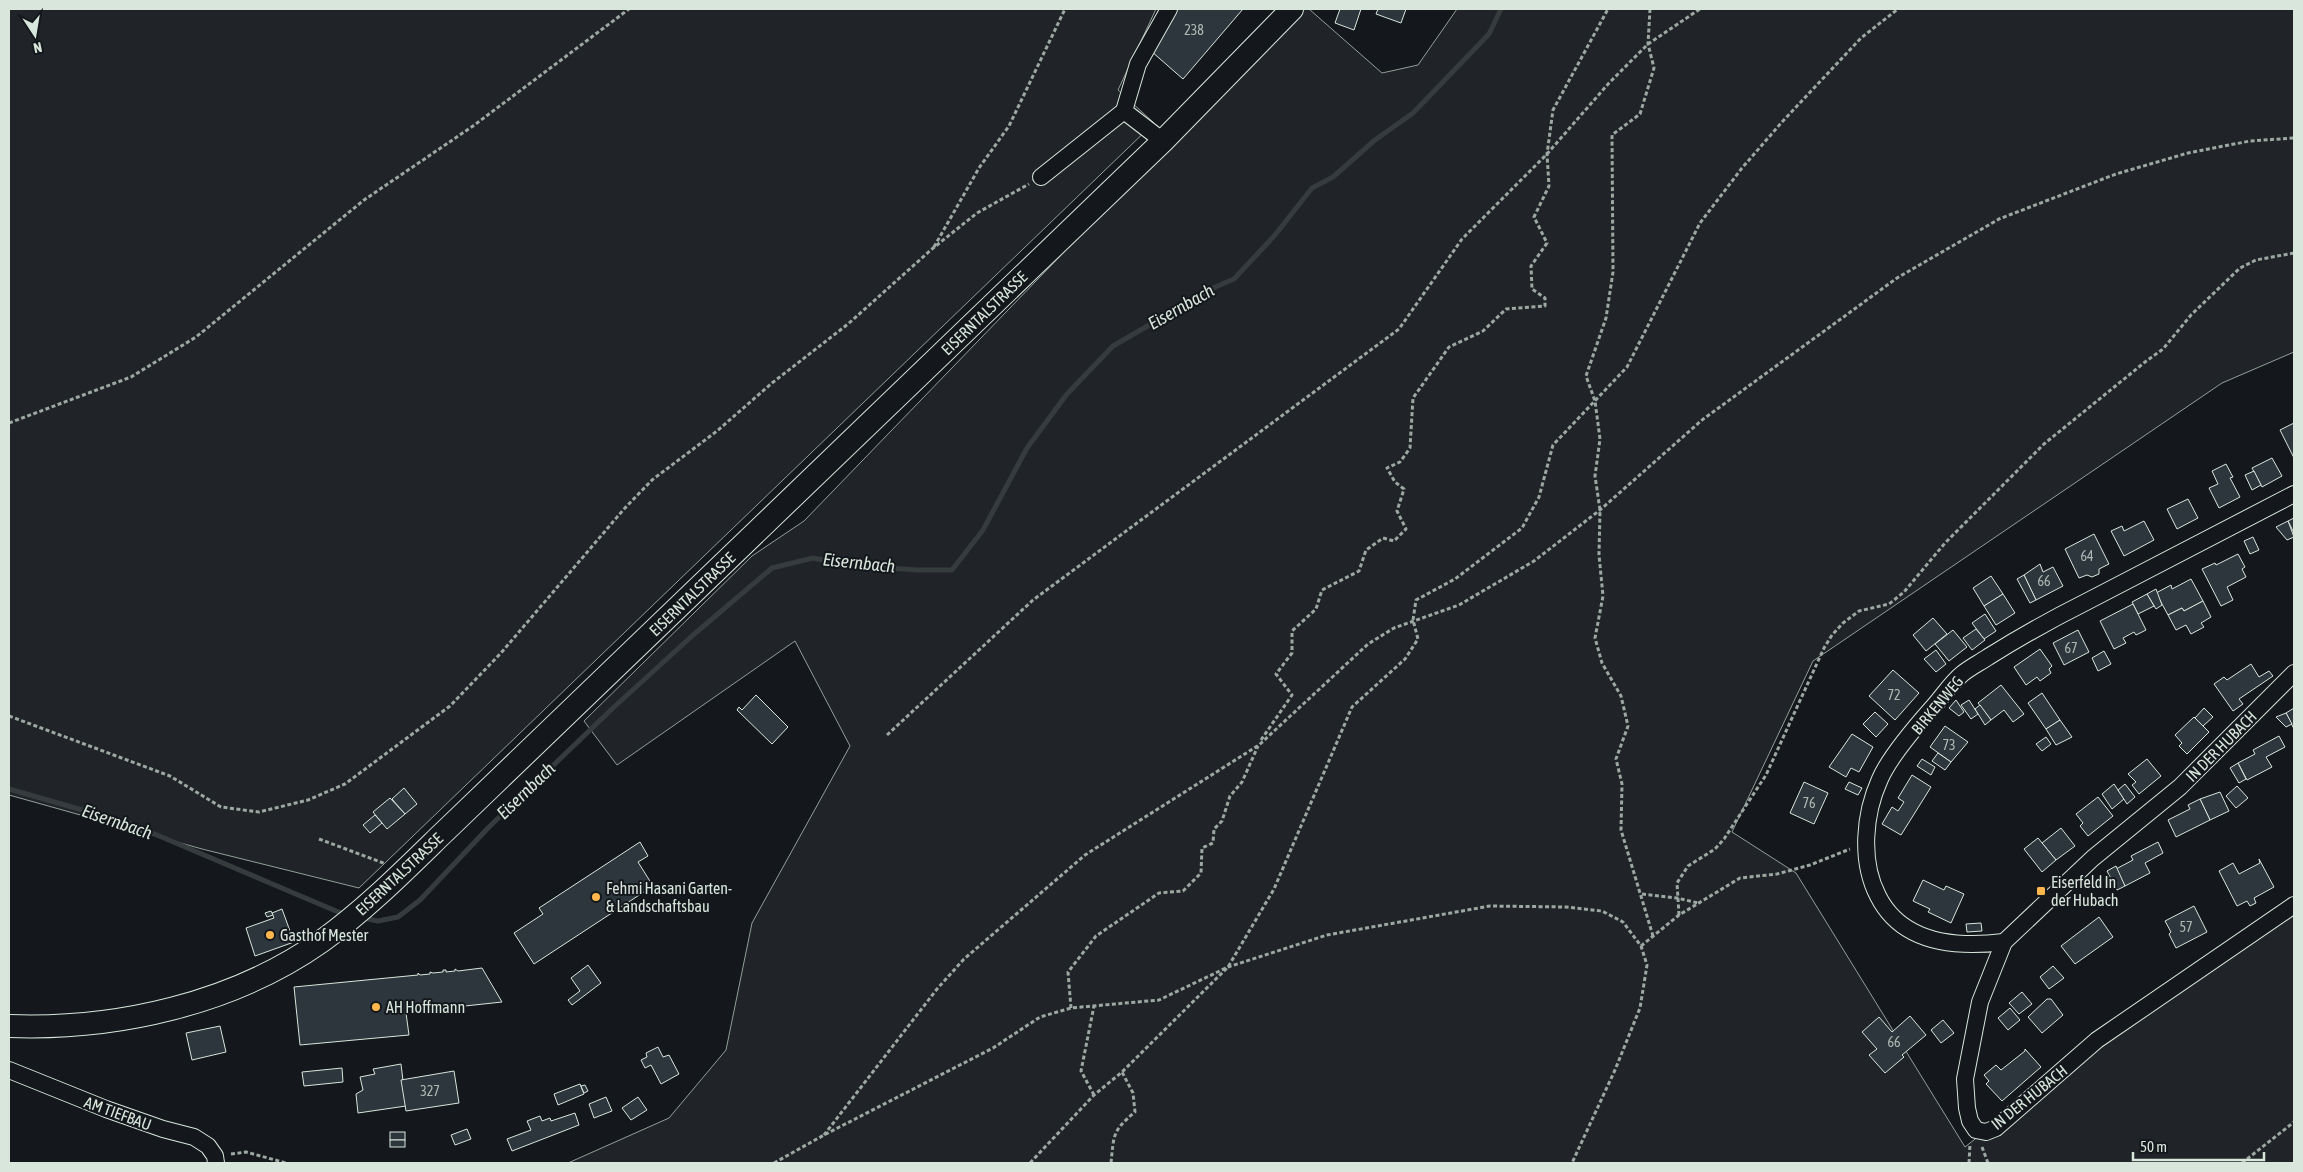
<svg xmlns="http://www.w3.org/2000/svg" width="2303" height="1172" viewBox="0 0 2303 1172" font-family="'Asap Condensed',sans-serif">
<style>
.green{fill:#202428;stroke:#939e99}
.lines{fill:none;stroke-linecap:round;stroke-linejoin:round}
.stream{stroke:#363b3e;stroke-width:5}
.building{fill:#2c363c;stroke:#d8e6dc}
.street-casing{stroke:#d8e6dc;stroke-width:18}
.secondary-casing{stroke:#d8e6dc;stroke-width:24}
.path{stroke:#9da8a2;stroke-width:3;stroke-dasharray:4 2.5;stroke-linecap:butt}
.street{stroke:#14181c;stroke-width:16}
.secondary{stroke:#14181c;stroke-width:22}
.poi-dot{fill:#ffb74d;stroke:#14181c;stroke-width:2}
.labels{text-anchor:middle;stroke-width:4;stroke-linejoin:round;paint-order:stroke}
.number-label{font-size:14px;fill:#adbab4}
.street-label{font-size:16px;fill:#d8e6dc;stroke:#14181c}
.poi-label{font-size:16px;fill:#d8e6dc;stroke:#14181c;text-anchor:start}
.water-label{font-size:18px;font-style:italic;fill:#d8e6dc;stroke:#14181c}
</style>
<rect width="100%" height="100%" fill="#14181c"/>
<g class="green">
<polygon points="9,9 1156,9 1118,90 1154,123 359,888 202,849 9,795"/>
<polygon points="1299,9 1309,9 1382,73 1418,65 1457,9 2294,9 2294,352 2222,383 1813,661 1732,832 1796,873 1965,1147 2226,942 2294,899 2294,1163 568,1163 669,1118 726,1050 752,923 850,746 795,641 617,765 584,721 752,556 804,521"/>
</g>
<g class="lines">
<g class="stream">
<polyline points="9,789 131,824 336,911 345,914"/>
<polyline points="363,918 378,921 398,917 420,900 489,827 614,707 692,636 772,568 813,558 849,565 917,570 952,570 983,530 1027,448 1067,394 1113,346 1213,288 1234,279 1275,235 1312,188 1333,177 1375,140 1413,113 1489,34 1501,9"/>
</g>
</g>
<g class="building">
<polygon points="1176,9 1243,9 1183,79 1151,51"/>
<polygon points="1340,9 1361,9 1354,30 1335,23"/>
<polygon points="1378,9 1406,9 1401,23 1376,14"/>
<polygon points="2294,423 2294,458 2280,430"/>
<polygon points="2272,458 2282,476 2262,487 2252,468"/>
<polygon points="2226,464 2233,477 2230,478 2240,497 2219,508 2209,488 2218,484 2212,471"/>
<polygon points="2254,471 2261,485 2252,490 2245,475"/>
<polygon points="2188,499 2198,518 2177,529 2167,509"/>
<polygon points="2294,518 2294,533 2288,521"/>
<polygon points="2144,521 2154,540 2124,556 2111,531 2122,526 2124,531"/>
<polygon points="2288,521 2294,537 2287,540 2276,527"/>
<polygon points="2094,534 2109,564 2099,569 2099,574 2092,577 2087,575 2079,578 2065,549"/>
<polygon points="2253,537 2259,550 2250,554 2244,541"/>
<polygon points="2238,554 2245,567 2242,569 2246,577 2227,587 2233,600 2221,606 2202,569 2215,563 2216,565"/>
<polygon points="2040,564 2043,572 2053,567 2063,586 2036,600 2024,575"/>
<polygon points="2024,575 2036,600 2030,603 2017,579"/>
<polygon points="1991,576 2003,594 1984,606 1973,588"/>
<polygon points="2191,579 2203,601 2184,611 2182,608 2168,615 2156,593 2171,585 2172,589"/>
<polygon points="2156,589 2162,605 2156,609 2147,594"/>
<polygon points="2003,594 2015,613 1996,625 1984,606"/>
<polygon points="2147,594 2154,606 2138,614 2132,602"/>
<polygon points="2203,601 2211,617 2201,623 2204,627 2191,634 2186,625 2176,630 2168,615 2182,608 2184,611"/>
<polygon points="2133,604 2146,630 2136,635 2134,632 2123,638 2126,643 2114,649 2100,621"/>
<polygon points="1985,614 1996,631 1984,639 1972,623"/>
<polygon points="1933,618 1947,634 1926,651 1913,635"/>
<polygon points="1976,629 1985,640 1972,650 1963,638"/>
<polygon points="1953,630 1967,647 1949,661 1935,644"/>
<polygon points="2078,630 2089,652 2064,665 2053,643"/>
<polygon points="2040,649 2052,666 2049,669 2051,673 2040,681 2037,677 2026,685 2014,667"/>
<polygon points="1936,650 1946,664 1936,672 1924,659"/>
<polygon points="2104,651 2111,664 2098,671 2092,658"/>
<polygon points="2251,664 2259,677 2269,671 2273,676 2239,699 2243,704 2233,711 2214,684 2224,677 2227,680"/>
<polygon points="1893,670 1919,693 1895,720 1869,696"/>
<polygon points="2001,685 2024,714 2013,722 2004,710 1991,720 1978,703"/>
<polygon points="2042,693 2060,720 2046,729 2028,703"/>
<polygon points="756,695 788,727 772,744 737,710 739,707 742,710"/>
<polygon points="1956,700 1964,712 1959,716 1949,708"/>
<polygon points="1969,700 1978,714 1971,719 1961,705"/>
<polygon points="1980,705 1991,720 1985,725 1975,709"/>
<polygon points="2204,708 2213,717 2203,726 2195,718"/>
<polygon points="2294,708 2294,729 2286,713"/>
<polygon points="1875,712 1888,724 1876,737 1863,724"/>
<polygon points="2286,713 2292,724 2286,727 2276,717"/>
<polygon points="2194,717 2209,732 2187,754 2179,746 2182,743 2175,735"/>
<polygon points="2060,720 2072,737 2056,745 2046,729"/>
<polygon points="1945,726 1968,742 1951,762 1930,747"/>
<polygon points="1852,734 1873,747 1859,772 1851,768 1846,777 1829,767"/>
<polygon points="2279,736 2285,747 2266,757 2272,767 2247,780 2238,763 2255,754 2253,750"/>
<polygon points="2046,737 2051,744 2042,751 2036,744"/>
<polygon points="1938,753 1951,762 1945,770 1932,761"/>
<polygon points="1922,759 1935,767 1931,775 1917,766"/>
<polygon points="2147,759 2161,776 2139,794 2132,785 2136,782 2128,774"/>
<polygon points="2238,763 2246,779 2239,783 2230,768"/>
<polygon points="1912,775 1931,787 1901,835 1882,824 1892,807 1898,811 1904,802 1898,798"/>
<polygon points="1804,782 1828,793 1814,824 1790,813"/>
<polygon points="1849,782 1862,788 1858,795 1845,789"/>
<polygon points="2114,784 2124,799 2112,809 2102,794"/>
<polygon points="2125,784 2135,797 2127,804 2118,790"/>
<polygon points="2237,786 2248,798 2236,808 2226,796"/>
<polygon points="404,788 417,804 405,814 392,799"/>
<polygon points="2220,792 2229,811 2210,820 2200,799"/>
<polygon points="2098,797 2113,816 2088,836 2080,826 2083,823 2076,814"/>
<polygon points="390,798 405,814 387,829 373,812"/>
<polygon points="2200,799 2210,820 2176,837 2168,820 2190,809 2188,805"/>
<polygon points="375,815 382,823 370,833 363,825"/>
<polygon points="2061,828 2075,846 2056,860 2042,843"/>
<polygon points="2038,838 2056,860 2042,872 2024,849"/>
<polygon points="640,842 648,856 638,862 653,886 534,964 514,933 543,914 539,908"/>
<polygon points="2158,842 2163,853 2145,863 2150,873 2125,886 2116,869 2133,860 2131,856"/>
<polygon points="2259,859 2274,887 2254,898 2256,903 2250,906 2247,901 2237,906 2219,871 2233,863 2239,874 2260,863"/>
<polygon points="2116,866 2125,886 2117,890 2107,871"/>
<polygon points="1923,880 1944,890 1946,886 1964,894 1951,923 1928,912 1930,909 1913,901"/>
<polygon points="2194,906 2207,932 2176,948 2169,934 2171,932 2165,921"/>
<polygon points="282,909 294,942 255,956 246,928 274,918 272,913"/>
<polygon points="271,911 273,915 267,917 265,913"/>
<polygon points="2099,917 2113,937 2075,964 2061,946"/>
<polygon points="1981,923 1982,931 1967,932 1966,924"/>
<polygon points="588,965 601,983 572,1005 568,1000 580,991 571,978"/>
<polygon points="2053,966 2064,978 2049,989 2040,977"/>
<polygon points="482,968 502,1002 409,1012 406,1013 409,1035 300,1045 294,987 418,975 418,973 420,975 430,974 430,972 433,973 443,972 443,970 446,970 446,972 455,971 455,969 458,971"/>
<polygon points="2022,992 2032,1004 2019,1014 2009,1003"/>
<polygon points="2047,999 2051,999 2063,1015 2042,1033 2028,1017"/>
<polygon points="2010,1008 2020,1020 2008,1030 1998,1018"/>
<polygon points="1910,1016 1926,1035 1902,1055 1904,1057 1885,1073 1869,1055 1877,1049 1862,1032 1879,1017 1892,1032"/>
<polygon points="1943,1020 1954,1033 1941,1043 1931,1030"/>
<polygon points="220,1026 226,1052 192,1060 186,1033"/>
<polygon points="658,1047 663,1057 669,1055 679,1074 661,1084 651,1065 645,1068 641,1060 647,1057 646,1053"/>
<polygon points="2025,1049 2041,1067 2002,1101 1986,1084 1989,1081 1984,1075 1996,1065 2001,1070 2025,1051"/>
<polygon points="401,1064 406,1106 358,1113 356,1094 363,1090 360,1077 375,1074 373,1069"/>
<polygon points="342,1068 343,1082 304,1086 302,1072"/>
<polygon points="454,1071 459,1103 406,1111 401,1080"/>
<polygon points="580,1084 584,1094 558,1105 554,1094"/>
<polygon points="585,1085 588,1091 584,1093 581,1086"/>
<polygon points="606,1097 612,1111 594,1118 589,1104"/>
<polygon points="638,1097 647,1110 631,1120 622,1108"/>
<polygon points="575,1113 579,1125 512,1151 507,1139 531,1130 527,1121 540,1116 542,1121 550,1118 551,1121"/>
<polygon points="467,1129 471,1139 455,1145 451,1135"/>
<rect x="390" y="1132" width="15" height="8"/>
<rect x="390" y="1140" width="15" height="7"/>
</g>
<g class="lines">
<defs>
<g id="street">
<polyline points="1163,141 1124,111 1138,64 1169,9"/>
<polyline points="1041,177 1124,111"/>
<polyline points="2294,673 2180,787 2093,858 2004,942 1980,1002 1965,1079 1967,1108 1970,1121 1976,1130 1986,1132 1996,1128 2097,1040 2294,905"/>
<path d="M2004,942C1956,948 1902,944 1878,896C1860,861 1864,814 1880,779C1890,756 1917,725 1933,707C1943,696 1951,683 1962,674C1969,668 1979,663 1988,657C2020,637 2052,619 2086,602C2156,566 2225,530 2294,494"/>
<polyline points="9,1070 106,1109 163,1129 194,1137 208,1146 215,1156 216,1163"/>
</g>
<path id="secondary" d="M9,1026C116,1030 233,1004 322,941C365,910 403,872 441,835L1163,141L1292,9"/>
</defs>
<use href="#street" class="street-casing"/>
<use href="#secondary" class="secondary-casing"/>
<g class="path">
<polyline points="1650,9 1648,44 1654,68 1640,114 1612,135 1613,272 1606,318 1586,376 1595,401 1600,439 1595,476 1600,510 1599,555 1603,596 1595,638 1602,663 1621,696 1628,726 1616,759 1622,784 1621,830 1653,936"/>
<polyline points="934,247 979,168 1009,126 1065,9"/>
<polyline points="9,423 131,377 196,337 364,200 473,126 629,9"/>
<polyline points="9,716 170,776 221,807 259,812 308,800 345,784 450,706 501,653 624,509 652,480 717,431 772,383 848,324 932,249 977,213 1029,184"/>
<polyline points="887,735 1033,600 1399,329 1462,239 1547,154 1609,83 1648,44 1700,9"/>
<polyline points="1261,740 1292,695 1276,674 1292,653 1292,631 1316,609 1322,590 1359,571 1366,550 1383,538 1394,541 1406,529 1397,511 1404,489 1395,482 1387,468 1400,462 1410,448 1413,398 1449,347 1483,331 1506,309 1545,306 1545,298 1532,289 1531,266 1547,243 1534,217 1549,186 1547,154 1553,110 1608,9"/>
<polyline points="319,839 386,864"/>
<polyline points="1642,894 1677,898 1698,903"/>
<polyline points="1679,915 1677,883 1688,866 1715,849 1724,839 1766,775 1824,648 1832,635 1843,623 1859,611 1889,604 1904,592 1945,543 2044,444 2145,362 2163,349 2191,315 2240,268 2256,260 2294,253"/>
<polyline points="1641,946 1679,915 1740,878 1777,874 1810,865 1850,849"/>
<polyline points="1071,1008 1068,972 1096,936 1159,893 1183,891 1201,873 1202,848 1213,843 1214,829 1222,821 1230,796 1242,782 1258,746"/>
<polyline points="1094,1095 1081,1071 1094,1006"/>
<polyline points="824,1135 937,989 964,959 1085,855 1259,745 1368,644 1394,628 1459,605 1534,561 1600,510 1702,420 1897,278 1999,219 2116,174 2188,153 2250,141 2294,138"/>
<polyline points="1982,1147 1988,1163"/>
<polyline points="231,1154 246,1152 286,1163"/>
<polyline points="774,1163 824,1135 993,1048 1040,1017 1071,1008 1159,1000 1228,967 1327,935 1490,906 1566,907 1602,911 1623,922 1641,946 1647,965 1640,1008 1615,1070 1572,1163"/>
<polyline points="1030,1163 1094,1095 1122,1072 1228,967 1274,889 1352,707 1405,659 1418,639 1413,620 1416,600 1455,579 1522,528 1539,497 1553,445 1627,367 1700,223 1742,168 1782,122 1861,38 1898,9"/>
<path d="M1111,1163C1114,1135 1112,1131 1135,1112L1133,1093L1122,1072"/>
<polyline points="1969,1163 1970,1144"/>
<polyline points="2242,1163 2294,1122"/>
</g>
<use href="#street" class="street"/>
<use href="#secondary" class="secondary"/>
</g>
<g class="poi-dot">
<rect x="2036" y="886" width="10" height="10" rx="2.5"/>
<circle cx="596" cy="897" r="5"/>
<circle cx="270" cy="935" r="5"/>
<circle cx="376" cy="1007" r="5"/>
</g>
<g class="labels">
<g class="number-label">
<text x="1194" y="35">238</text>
<text x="2087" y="561">64</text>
<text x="2044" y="586">66</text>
<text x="2071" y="653">67</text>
<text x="1894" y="700">72</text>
<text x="1949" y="750">73</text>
<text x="1809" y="808">76</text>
<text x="2186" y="932">57</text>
<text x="1894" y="1047">66</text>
<text x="430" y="1096">327</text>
</g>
<g class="street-label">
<text transform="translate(984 313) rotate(-44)" y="6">EISERNTALSTRASSE</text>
<text transform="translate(692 594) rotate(-44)" y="6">EISERNTALSTRASSE</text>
<text transform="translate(1937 705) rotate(-50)" y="6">BIRKENWEG</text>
<text transform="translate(2221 746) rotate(-45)" y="6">IN DER HUBACH</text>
<text transform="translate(399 874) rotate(-43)" y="6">EISERNTALSTRASSE</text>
<text transform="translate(2029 1097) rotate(-39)" y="6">IN DER HUBACH</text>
<text transform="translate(118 1113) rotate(20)" y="6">AM TIEFBAU</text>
</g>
<g class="poi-label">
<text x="2051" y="888">Eiserfeld In<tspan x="2051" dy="18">der Hubach</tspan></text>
<text x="606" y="894">Fehmi Hasani Garten-<tspan x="606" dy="18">&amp; Landschaftsbau</tspan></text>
<text x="280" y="941">Gasthof Mester</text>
<text x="386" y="1013">AH Hoffmann</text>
</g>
<g class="water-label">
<text transform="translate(1181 307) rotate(-30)" y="6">Eisernbach</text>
<text transform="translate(859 563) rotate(6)" y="6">Eisernbach</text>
<text transform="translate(526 791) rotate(-44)" y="6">Eisernbach</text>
<text transform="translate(117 822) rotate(19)" y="6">Eisernbach</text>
</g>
</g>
<rect width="2303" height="1172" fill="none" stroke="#d8e6dc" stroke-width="20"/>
<g transform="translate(35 35) rotate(168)" stroke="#14181c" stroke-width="4" paint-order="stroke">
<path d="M0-4L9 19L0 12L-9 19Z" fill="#d8e6dc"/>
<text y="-8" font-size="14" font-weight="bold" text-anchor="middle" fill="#d8e6dc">N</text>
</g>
<path d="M2133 1152v8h131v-8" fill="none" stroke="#d8e6dc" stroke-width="2.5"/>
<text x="2140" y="1152" font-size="15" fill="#d8e6dc" stroke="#14181c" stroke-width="4" paint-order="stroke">50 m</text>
</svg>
